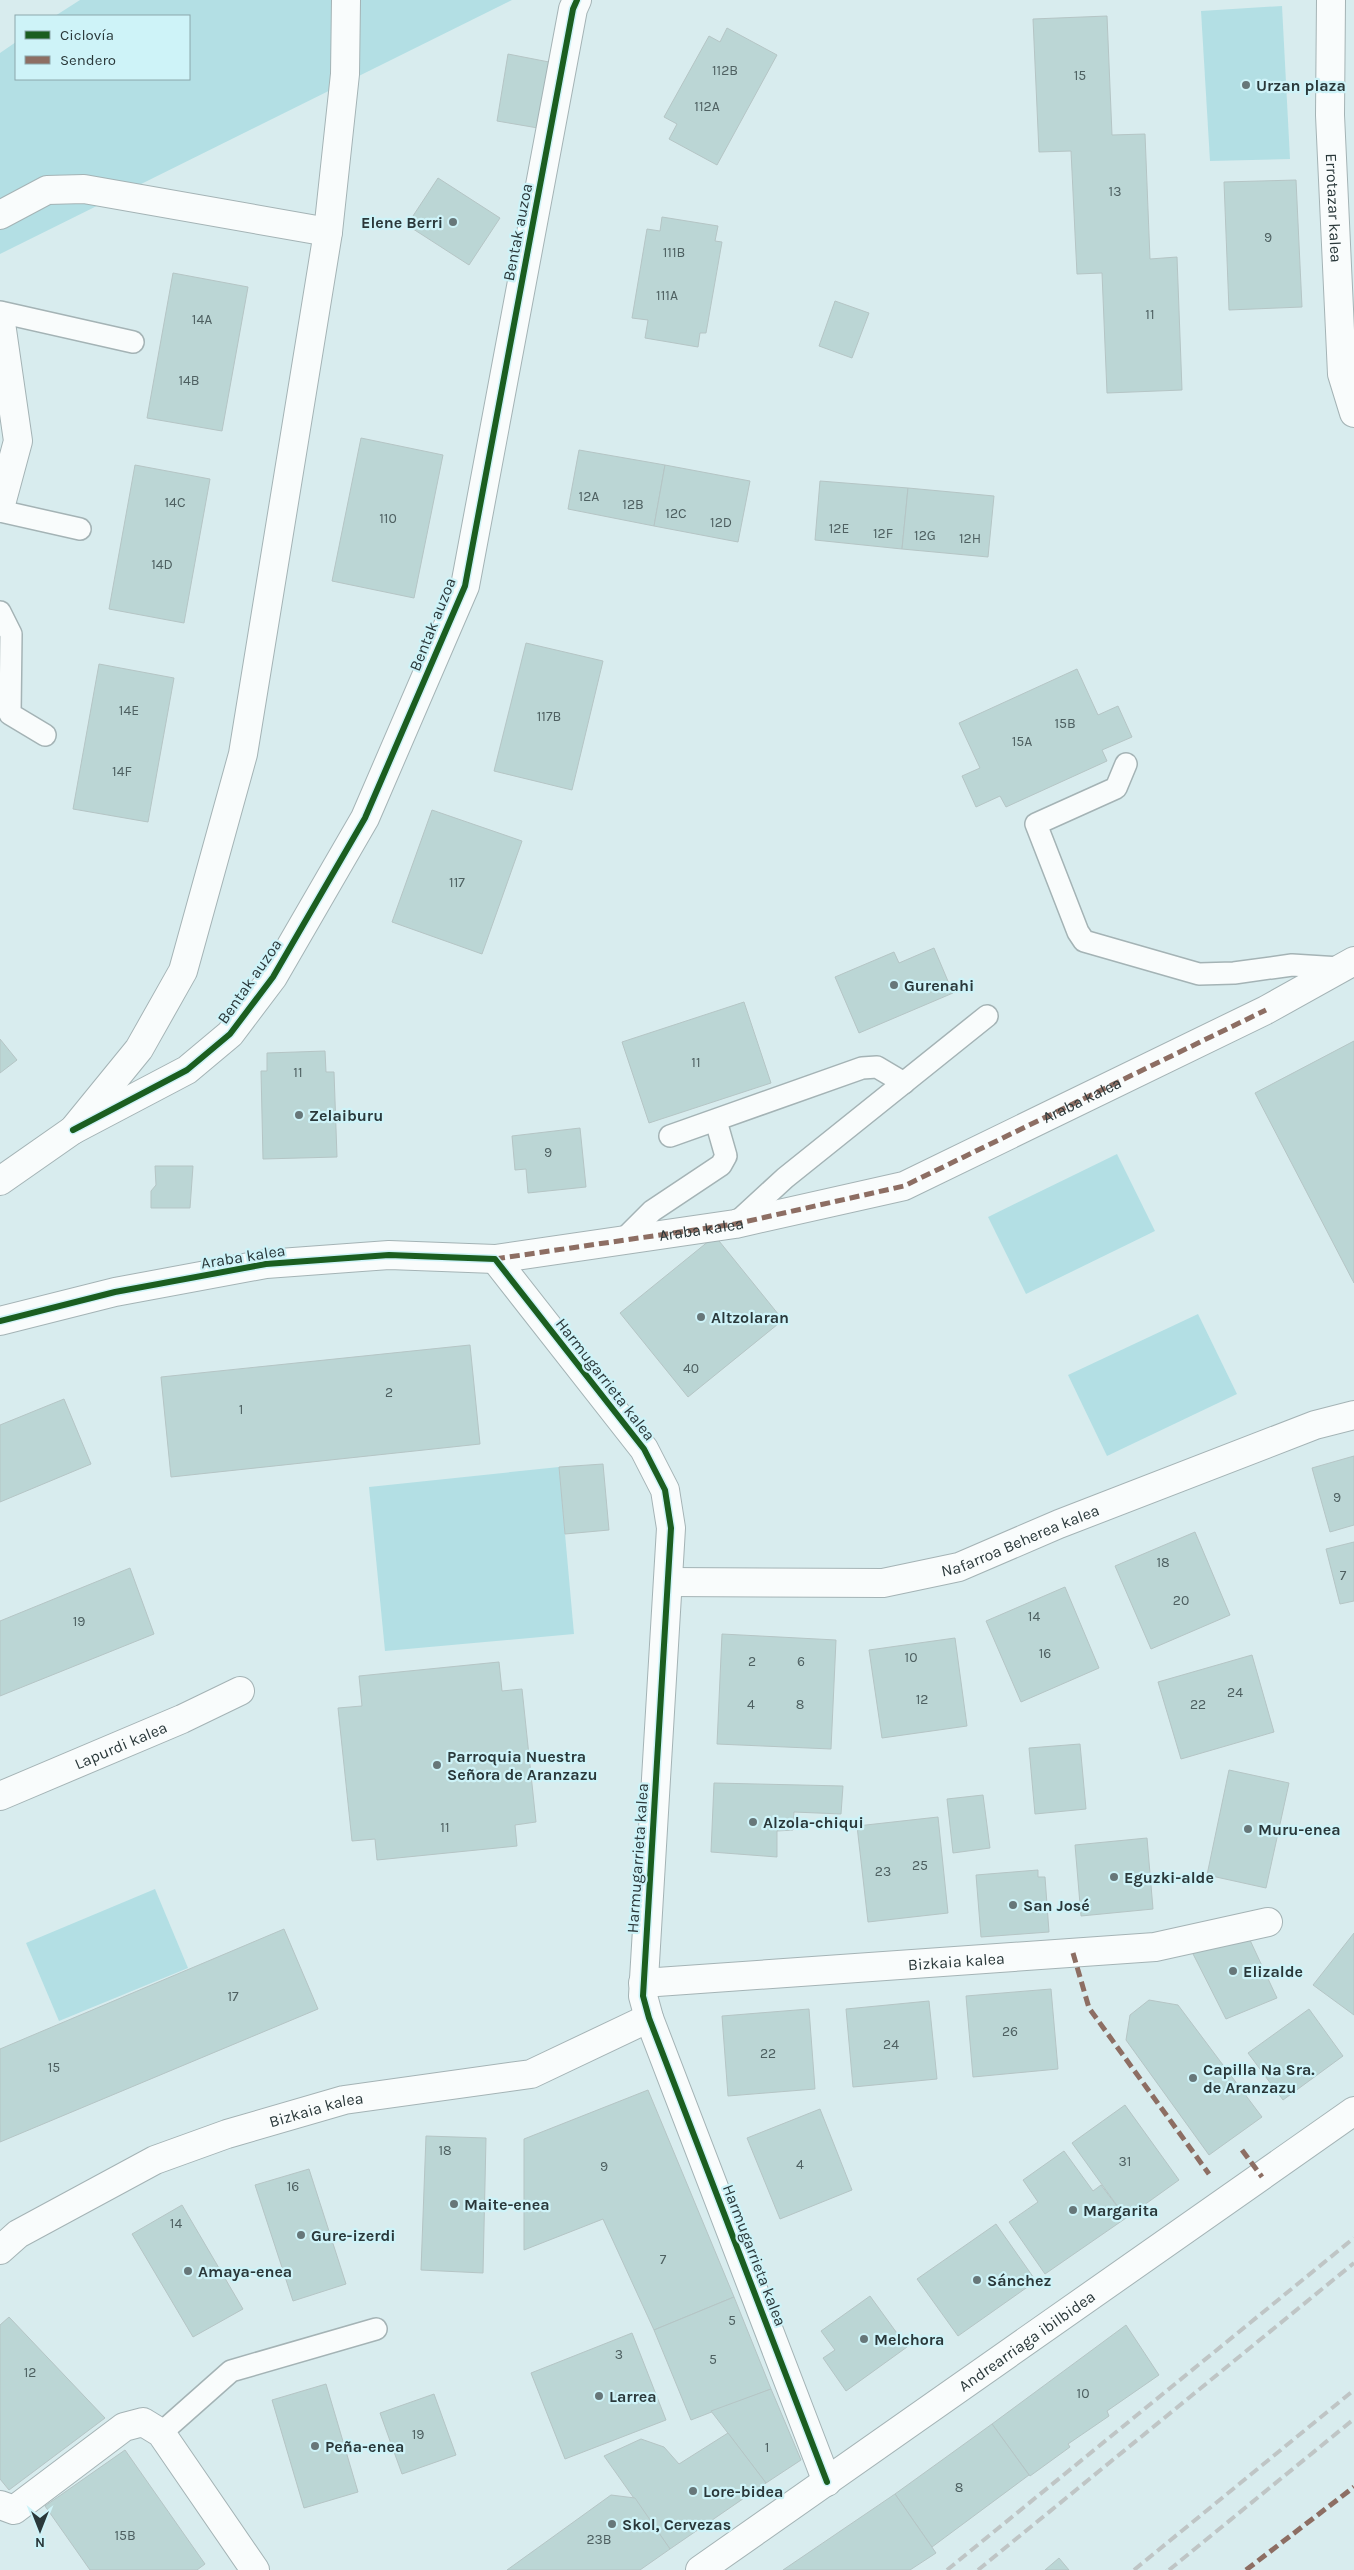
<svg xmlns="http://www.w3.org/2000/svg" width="1354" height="2570" viewBox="0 0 1354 2570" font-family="Karla,sans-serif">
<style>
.green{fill:#b3dfe4}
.building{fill:#bbd6d5;stroke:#b5c5c5}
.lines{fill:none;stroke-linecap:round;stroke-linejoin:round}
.lane-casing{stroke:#a4b3b5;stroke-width:24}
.street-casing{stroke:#a4b3b5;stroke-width:30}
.secondary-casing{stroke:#a4b3b5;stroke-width:30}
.lane{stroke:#f9fcfc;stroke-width:21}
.street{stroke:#f9fcfc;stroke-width:28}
.secondary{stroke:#f9fcfc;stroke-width:28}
.rail{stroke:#bfc5c5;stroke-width:4;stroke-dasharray:10 5;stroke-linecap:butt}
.quiet{stroke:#8d6e63;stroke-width:5;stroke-dasharray:10 5;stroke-linecap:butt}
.cycleway-casing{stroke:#cef3f8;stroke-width:9}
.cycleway{stroke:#1b5e20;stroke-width:6}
.poi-dot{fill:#677779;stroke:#cef3f8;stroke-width:2}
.labels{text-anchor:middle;stroke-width:4.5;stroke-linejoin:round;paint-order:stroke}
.number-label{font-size:14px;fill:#4e6061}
.poi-label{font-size:16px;font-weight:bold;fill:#2a383a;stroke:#cef3f8;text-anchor:start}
.street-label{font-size:16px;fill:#2a383a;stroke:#cef3f8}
</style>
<rect width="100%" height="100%" fill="#d8ecee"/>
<g class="green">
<polygon points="80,0 512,0 0,254 0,53 16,42 16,79 189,79 189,16 55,16"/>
<polygon points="1282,6 1290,159 1210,161 1201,11"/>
<polygon points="1117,1154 1155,1231 1026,1294 988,1217"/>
<polygon points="1198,1314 1237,1394 1107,1456 1068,1375"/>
<polygon points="559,1467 574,1634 385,1651 369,1487"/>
<polygon points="155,1889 188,1968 59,2021 26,1943"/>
</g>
<g class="building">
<polygon points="1107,16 1112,135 1145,134 1150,259 1177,257 1182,390 1107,393 1102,273 1077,274 1071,151 1039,152 1033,19"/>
<polygon points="727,28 777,55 717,165 669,139 677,124 664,117 709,36 720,42"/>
<polygon points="508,54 549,62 538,128 497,121"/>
<polygon points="438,178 500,218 469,265 407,225"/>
<polygon points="1296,180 1302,307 1229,310 1224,182"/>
<polygon points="662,217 718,226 715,241 722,242 706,333 700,333 698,347 645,338 648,320 632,318 647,229 660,231"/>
<polygon points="173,273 248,287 222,431 147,418"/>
<polygon points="835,301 869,313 852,358 819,346"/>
<polygon points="361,438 443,455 414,598 332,581"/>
<polygon points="579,450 665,465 654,526 568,509"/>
<polygon points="135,465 210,479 184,623 109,609"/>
<polygon points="665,465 750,481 738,542 654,526"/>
<polygon points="820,481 908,488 902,549 815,540"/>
<polygon points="908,488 994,496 988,557 902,549"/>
<polygon points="526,643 603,661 572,790 494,771"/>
<polygon points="99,664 174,678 148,822 73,809"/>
<polygon points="1077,669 1098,715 1118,706 1132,737 1102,750 1107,761 1006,807 1000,796 976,807 962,776 980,768 959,723"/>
<polygon points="432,810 522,841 482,954 392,922"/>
<polygon points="934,948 953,993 859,1033 835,977 894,952 899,963"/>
<polygon points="744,1002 771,1083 649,1123 622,1042"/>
<polygon points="0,1039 17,1060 0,1073"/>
<polygon points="1354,1041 1354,1283 1255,1093"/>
<polygon points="325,1051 326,1072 334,1072 337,1157 263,1159 261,1071 267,1071 267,1053"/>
<polygon points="580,1128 586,1187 528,1193 526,1169 515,1170 512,1136"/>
<polygon points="155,1166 193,1166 190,1208 151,1208 151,1191 156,1185"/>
<polygon points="715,1236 783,1320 688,1397 620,1313"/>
<polygon points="470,1345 480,1444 171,1477 161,1377"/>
<polygon points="64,1399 91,1464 0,1502 0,1425"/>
<polygon points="1354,1456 1354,1525 1330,1532 1312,1468"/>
<polygon points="603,1464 609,1530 565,1534 559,1467"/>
<polygon points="1195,1532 1230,1615 1151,1649 1115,1566"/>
<polygon points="1354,1542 1354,1601 1340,1604 1326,1549"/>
<polygon points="130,1568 154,1634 0,1696 0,1621"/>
<polygon points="1065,1587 1099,1668 1021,1702 986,1621"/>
<polygon points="722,1634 836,1640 831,1749 717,1744"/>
<polygon points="955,1638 967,1726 882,1738 869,1650"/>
<polygon points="1252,1655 1274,1732 1181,1759 1158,1682"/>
<polygon points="499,1662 502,1691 522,1689 536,1822 515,1825 517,1846 377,1860 375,1839 352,1841 338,1708 362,1706 359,1676"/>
<polygon points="1080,1744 1086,1809 1035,1814 1029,1748"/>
<polygon points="1229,1770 1289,1783 1266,1888 1207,1875"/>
<polygon points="714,1783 843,1786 841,1814 794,1812 793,1830 777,1831 777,1857 711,1852"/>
<polygon points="983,1795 990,1848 953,1853 947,1799"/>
<polygon points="938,1817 948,1913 868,1922 857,1826"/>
<polygon points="1147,1838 1153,1909 1081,1916 1075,1845"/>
<polygon points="1038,1870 1038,1877 1045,1877 1049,1932 981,1937 976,1875"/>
<polygon points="284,1929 318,2009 0,2142 0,2049"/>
<polygon points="1354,1933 1354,2015 1313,1985"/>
<polygon points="1249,1938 1277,1998 1226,2019 1188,1944"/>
<polygon points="1051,1989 1058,2069 973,2077 966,1996"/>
<polygon points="1149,2000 1178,2005 1262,2117 1209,2155 1126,2040 1130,2015"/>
<polygon points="929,2001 937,2079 853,2087 846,2009"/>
<polygon points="809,2009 815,2089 728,2096 722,2016"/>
<polygon points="1309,2009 1343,2056 1283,2100 1248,2053"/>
<polygon points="648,2090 734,2297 654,2330 603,2219 524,2250 524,2139"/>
<polygon points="1125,2105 1179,2180 1126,2218 1072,2143"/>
<polygon points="820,2109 852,2190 780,2219 747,2138"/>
<polygon points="426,2136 486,2138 483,2273 421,2270"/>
<polygon points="1064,2151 1093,2191 1101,2185 1126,2218 1045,2274 1009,2222 1038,2202 1023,2180"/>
<polygon points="309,2169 346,2284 293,2301 255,2185"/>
<polygon points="182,2205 243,2309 193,2337 132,2234"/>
<polygon points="996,2224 1036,2281 958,2336 917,2279"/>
<polygon points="870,2296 907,2347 846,2391 823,2358 835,2350 821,2331"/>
<polygon points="734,2297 771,2389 691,2420 654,2330"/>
<polygon points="9,2317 105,2418 9,2490 0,2479 0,2325"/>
<polygon points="1126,2325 1159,2375 1107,2411 1109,2416 1068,2444 1070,2447 1030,2476 992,2424"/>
<polygon points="632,2333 666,2420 565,2459 531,2373"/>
<polygon points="326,2384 358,2492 304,2508 272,2400"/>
<polygon points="771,2389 801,2460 766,2483 711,2411"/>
<polygon points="434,2394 456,2455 402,2474 380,2413"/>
<polygon points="992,2424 1029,2475 932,2547 895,2494"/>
<polygon points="728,2433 766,2483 670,2549 604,2456 641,2439 664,2447 679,2464"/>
<polygon points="125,2450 205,2564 197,2570 90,2570 45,2506"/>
<polygon points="895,2494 936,2553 910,2570 783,2570"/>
<polygon points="611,2495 635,2498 670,2549 640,2570 507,2570"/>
<polygon points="1059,2558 1069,2570 1045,2570"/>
</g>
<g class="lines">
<defs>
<g id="lane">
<polyline points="0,312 133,342"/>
<polyline points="0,511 80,529"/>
<polyline points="0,612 11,634 10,714 45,735"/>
<polyline points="1126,764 1116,788 1036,824 1078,932 1084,941 1199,974 1234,973 1292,965 1340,968"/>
<polyline points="670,1136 862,1068 877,1067 904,1083"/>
<polyline points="735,1224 785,1178 987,1016"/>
<polyline points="622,1241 652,1211 721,1165 726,1156 716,1121"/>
<polyline points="161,2433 231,2371 376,2329"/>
</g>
<g id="street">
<path id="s1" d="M1331,0L1330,115L1342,374L1354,413"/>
<polyline points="0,215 47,190 84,189 328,232"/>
<polyline points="0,316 18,441 0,508"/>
<polyline points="73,1130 187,1070 230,1034 273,977 365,818 465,586 573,9 577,0"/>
<polyline points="495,1259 644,1449 665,1490 671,1528 643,1996 649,2018 827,2482"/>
<path id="s2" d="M0,1321L115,1292L266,1264L389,1255L495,1259L735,1224L904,1186L1266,1010L1354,961"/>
<path id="s3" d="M668,1582L883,1583L959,1567L1059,1524L1315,1425L1354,1415"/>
<path id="s4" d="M0,1796L182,1719L240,1691"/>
<path id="s5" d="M643,1983L1155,1947L1268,1922"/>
<path id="s6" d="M0,2250L18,2234L155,2160L227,2134L344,2100L531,2074L649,2018"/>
<polyline points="0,2505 14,2510 124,2427 143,2422 161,2433 255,2570"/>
</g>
<g id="secondary">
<polyline points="0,1181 73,1130 139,1049 183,971 243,754 328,232 345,74 346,0"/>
<path id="s7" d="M700,2570L1354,2111"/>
</g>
</defs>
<use href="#lane" class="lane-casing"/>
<use href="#street" class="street-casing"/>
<use href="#secondary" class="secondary-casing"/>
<use href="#lane" class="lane"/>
<use href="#street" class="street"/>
<use href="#secondary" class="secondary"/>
<g class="rail">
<polyline points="947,2570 1354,2238"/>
<polyline points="978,2570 1354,2263"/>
<polyline points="1134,2570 1354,2390"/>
<polyline points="1169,2570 1354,2419"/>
</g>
<g class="quiet">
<polyline points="495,1259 735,1224 904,1186 1266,1010"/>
<polyline points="1073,1953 1089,2008 1209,2174"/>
<polyline points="1242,2150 1262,2177"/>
<polyline points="1246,2570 1354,2487"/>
</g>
<defs>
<g id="cycleway">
<polyline points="73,1130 187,1070 230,1034 273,977 365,818 465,586 573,9 577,0"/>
<polyline points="0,1321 115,1292 266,1264 389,1255 495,1259 644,1449 665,1490 671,1528 643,1996 649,2018 827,2482"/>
</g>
</defs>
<use href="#cycleway" class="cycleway-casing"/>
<use href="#cycleway" class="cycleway"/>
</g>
<g class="poi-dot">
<circle cx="1246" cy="85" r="5"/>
<circle cx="453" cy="222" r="5"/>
<circle cx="894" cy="985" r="5"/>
<circle cx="299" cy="1115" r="5"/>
<circle cx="701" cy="1317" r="5"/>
<circle cx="437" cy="1765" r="5"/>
<circle cx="753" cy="1822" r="5"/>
<circle cx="1248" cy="1829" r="5"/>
<circle cx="1114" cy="1877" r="5"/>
<circle cx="1013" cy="1905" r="5"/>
<circle cx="1233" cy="1971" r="5"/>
<circle cx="1193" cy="2078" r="5"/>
<circle cx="454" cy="2204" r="5"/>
<circle cx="1073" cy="2210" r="5"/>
<circle cx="301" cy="2235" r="5"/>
<circle cx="188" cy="2271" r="5"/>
<circle cx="977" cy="2280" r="5"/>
<circle cx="864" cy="2339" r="5"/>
<circle cx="599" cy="2396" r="5"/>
<circle cx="315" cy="2446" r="5"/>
<circle cx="693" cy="2491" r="5"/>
<circle cx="612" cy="2524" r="5"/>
</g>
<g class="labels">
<g class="number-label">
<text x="725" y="75">112B</text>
<text x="1080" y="80">15</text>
<text x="707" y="111">112A</text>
<text x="1115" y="196">13</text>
<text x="1268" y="242">9</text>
<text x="674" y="257">111B</text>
<text x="667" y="300">111A</text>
<text x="1150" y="319">11</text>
<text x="202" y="324">14A</text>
<text x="189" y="385">14B</text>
<text x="589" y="501">12A</text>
<text x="175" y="507">14C</text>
<text x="633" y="509">12B</text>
<text x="676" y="518">12C</text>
<text x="388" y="523">110</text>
<text x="721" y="527">12D</text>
<text x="839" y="533">12E</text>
<text x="883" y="538">12F</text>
<text x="925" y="540">12G</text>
<text x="970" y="543">12H</text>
<text x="162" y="569">14D</text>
<text x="129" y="715">14E</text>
<text x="549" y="721">117B</text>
<text x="1065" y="728">15B</text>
<text x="1022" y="746">15A</text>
<text x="122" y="776">14F</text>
<text x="457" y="887">117</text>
<text x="696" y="1067">11</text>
<text x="298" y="1077">11</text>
<text x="548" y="1157">9</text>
<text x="691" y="1373">40</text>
<text x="389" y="1397">2</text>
<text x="241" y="1414">1</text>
<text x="1337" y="1502">9</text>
<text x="1163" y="1567">18</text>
<text x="1343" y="1580">7</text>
<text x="1181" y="1605">20</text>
<text x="1034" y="1621">14</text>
<text x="79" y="1626">19</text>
<text x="1045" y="1658">16</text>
<text x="911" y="1662">10</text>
<text x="752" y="1666">2</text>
<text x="801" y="1666">6</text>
<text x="1235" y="1697">24</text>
<text x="922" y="1704">12</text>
<text x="751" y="1709">4</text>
<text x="800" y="1709">8</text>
<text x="1198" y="1709">22</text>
<text x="445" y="1832">11</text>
<text x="920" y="1870">25</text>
<text x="883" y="1876">23</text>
<text x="233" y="2001">17</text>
<text x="1010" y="2036">26</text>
<text x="891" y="2049">24</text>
<text x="768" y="2058">22</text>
<text x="54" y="2072">15</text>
<text x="445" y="2155">18</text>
<text x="1125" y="2166">31</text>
<text x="800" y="2169">4</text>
<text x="604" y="2171">9</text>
<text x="293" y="2191">16</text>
<text x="176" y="2228">14</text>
<text x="663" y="2264">7</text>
<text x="732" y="2325">5</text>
<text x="619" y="2359">3</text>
<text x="713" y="2364">5</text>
<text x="30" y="2377">12</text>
<text x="1083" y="2398">10</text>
<text x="418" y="2439">19</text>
<text x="767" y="2452">1</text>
<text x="959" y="2492">8</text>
<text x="125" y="2540">15B</text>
<text x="599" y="2544">23B</text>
</g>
<g class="poi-label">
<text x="1256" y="91">Urzan plaza</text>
<text x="443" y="228" text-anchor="end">Elene Berri</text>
<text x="904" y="991">Gurenahi</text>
<text x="309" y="1121">Zelaiburu</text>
<text x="711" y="1323">Altzolaran</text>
<text x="447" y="1762">Parroquia Nuestra<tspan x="447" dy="18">Señora de Aranzazu</tspan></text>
<text x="763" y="1828">Alzola-chiqui</text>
<text x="1258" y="1835">Muru-enea</text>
<text x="1124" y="1883">Eguzki-alde</text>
<text x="1023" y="1911">San José</text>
<text x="1243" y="1977">Elizalde</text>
<text x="1203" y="2075">Capilla Nª Sra.<tspan x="1203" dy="18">de Aranzazu</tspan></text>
<text x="464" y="2210">Maite-enea</text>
<text x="1083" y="2216">Margarita</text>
<text x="311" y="2241">Gure-izerdi</text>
<text x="198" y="2277">Amaya-enea</text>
<text x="987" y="2286">Sánchez</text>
<text x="874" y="2345">Melchora</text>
<text x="609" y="2402">Larrea</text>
<text x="325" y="2452">Peña-enea</text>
<text x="703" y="2497">Lore-bidea</text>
<text x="622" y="2530">Skol, Cervezas</text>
</g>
<g class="street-label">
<text dy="6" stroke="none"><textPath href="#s1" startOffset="208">Errotazar kalea</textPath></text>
<text transform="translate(517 232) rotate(-79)" y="6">Bentak auzoa</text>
<text transform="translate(432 624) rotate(-68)" y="6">Bentak auzoa</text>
<text transform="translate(249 981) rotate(-55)" y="6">Bentak auzoa</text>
<text dy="6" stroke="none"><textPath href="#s2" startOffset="1115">Araba kalea</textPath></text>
<text dy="6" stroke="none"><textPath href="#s2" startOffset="710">Araba kalea</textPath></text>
<text transform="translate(243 1256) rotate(-9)" y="6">Araba kalea</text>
<text transform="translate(606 1379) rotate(52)" y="6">Harmugarrieta kalea</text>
<text dy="6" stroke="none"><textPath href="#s3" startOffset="359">Nafarroa Beherea kalea</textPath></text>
<text dy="6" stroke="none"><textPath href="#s4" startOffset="131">Lapurdi kalea</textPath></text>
<text transform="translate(637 1858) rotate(-86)" y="6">Harmugarrieta kalea</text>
<text dy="6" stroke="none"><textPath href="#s5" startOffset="314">Bizkaia kalea</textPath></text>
<text dy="6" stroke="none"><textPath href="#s6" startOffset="349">Bizkaia kalea</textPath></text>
<text transform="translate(755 2255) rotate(69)" y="6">Harmugarrieta kalea</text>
<text dy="6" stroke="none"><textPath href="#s7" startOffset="399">Andrearriaga ibilbidea</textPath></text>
</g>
</g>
<rect x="15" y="15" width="175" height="65" fill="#cef3f8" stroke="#8ca8ac"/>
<rect x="25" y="31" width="25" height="8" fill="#1b5e20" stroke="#8ca8ac"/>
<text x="60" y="40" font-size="15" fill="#2a383a">Ciclovía</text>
<rect x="25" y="56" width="25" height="8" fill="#8d6e63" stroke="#8ca8ac"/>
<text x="60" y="65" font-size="15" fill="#2a383a">Sendero</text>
<g transform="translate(40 2530) rotate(180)" stroke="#cef3f8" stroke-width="4" paint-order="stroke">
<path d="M0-4L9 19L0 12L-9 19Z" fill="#2a383a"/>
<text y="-8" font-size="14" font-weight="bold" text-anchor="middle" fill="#2a383a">N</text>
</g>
</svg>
